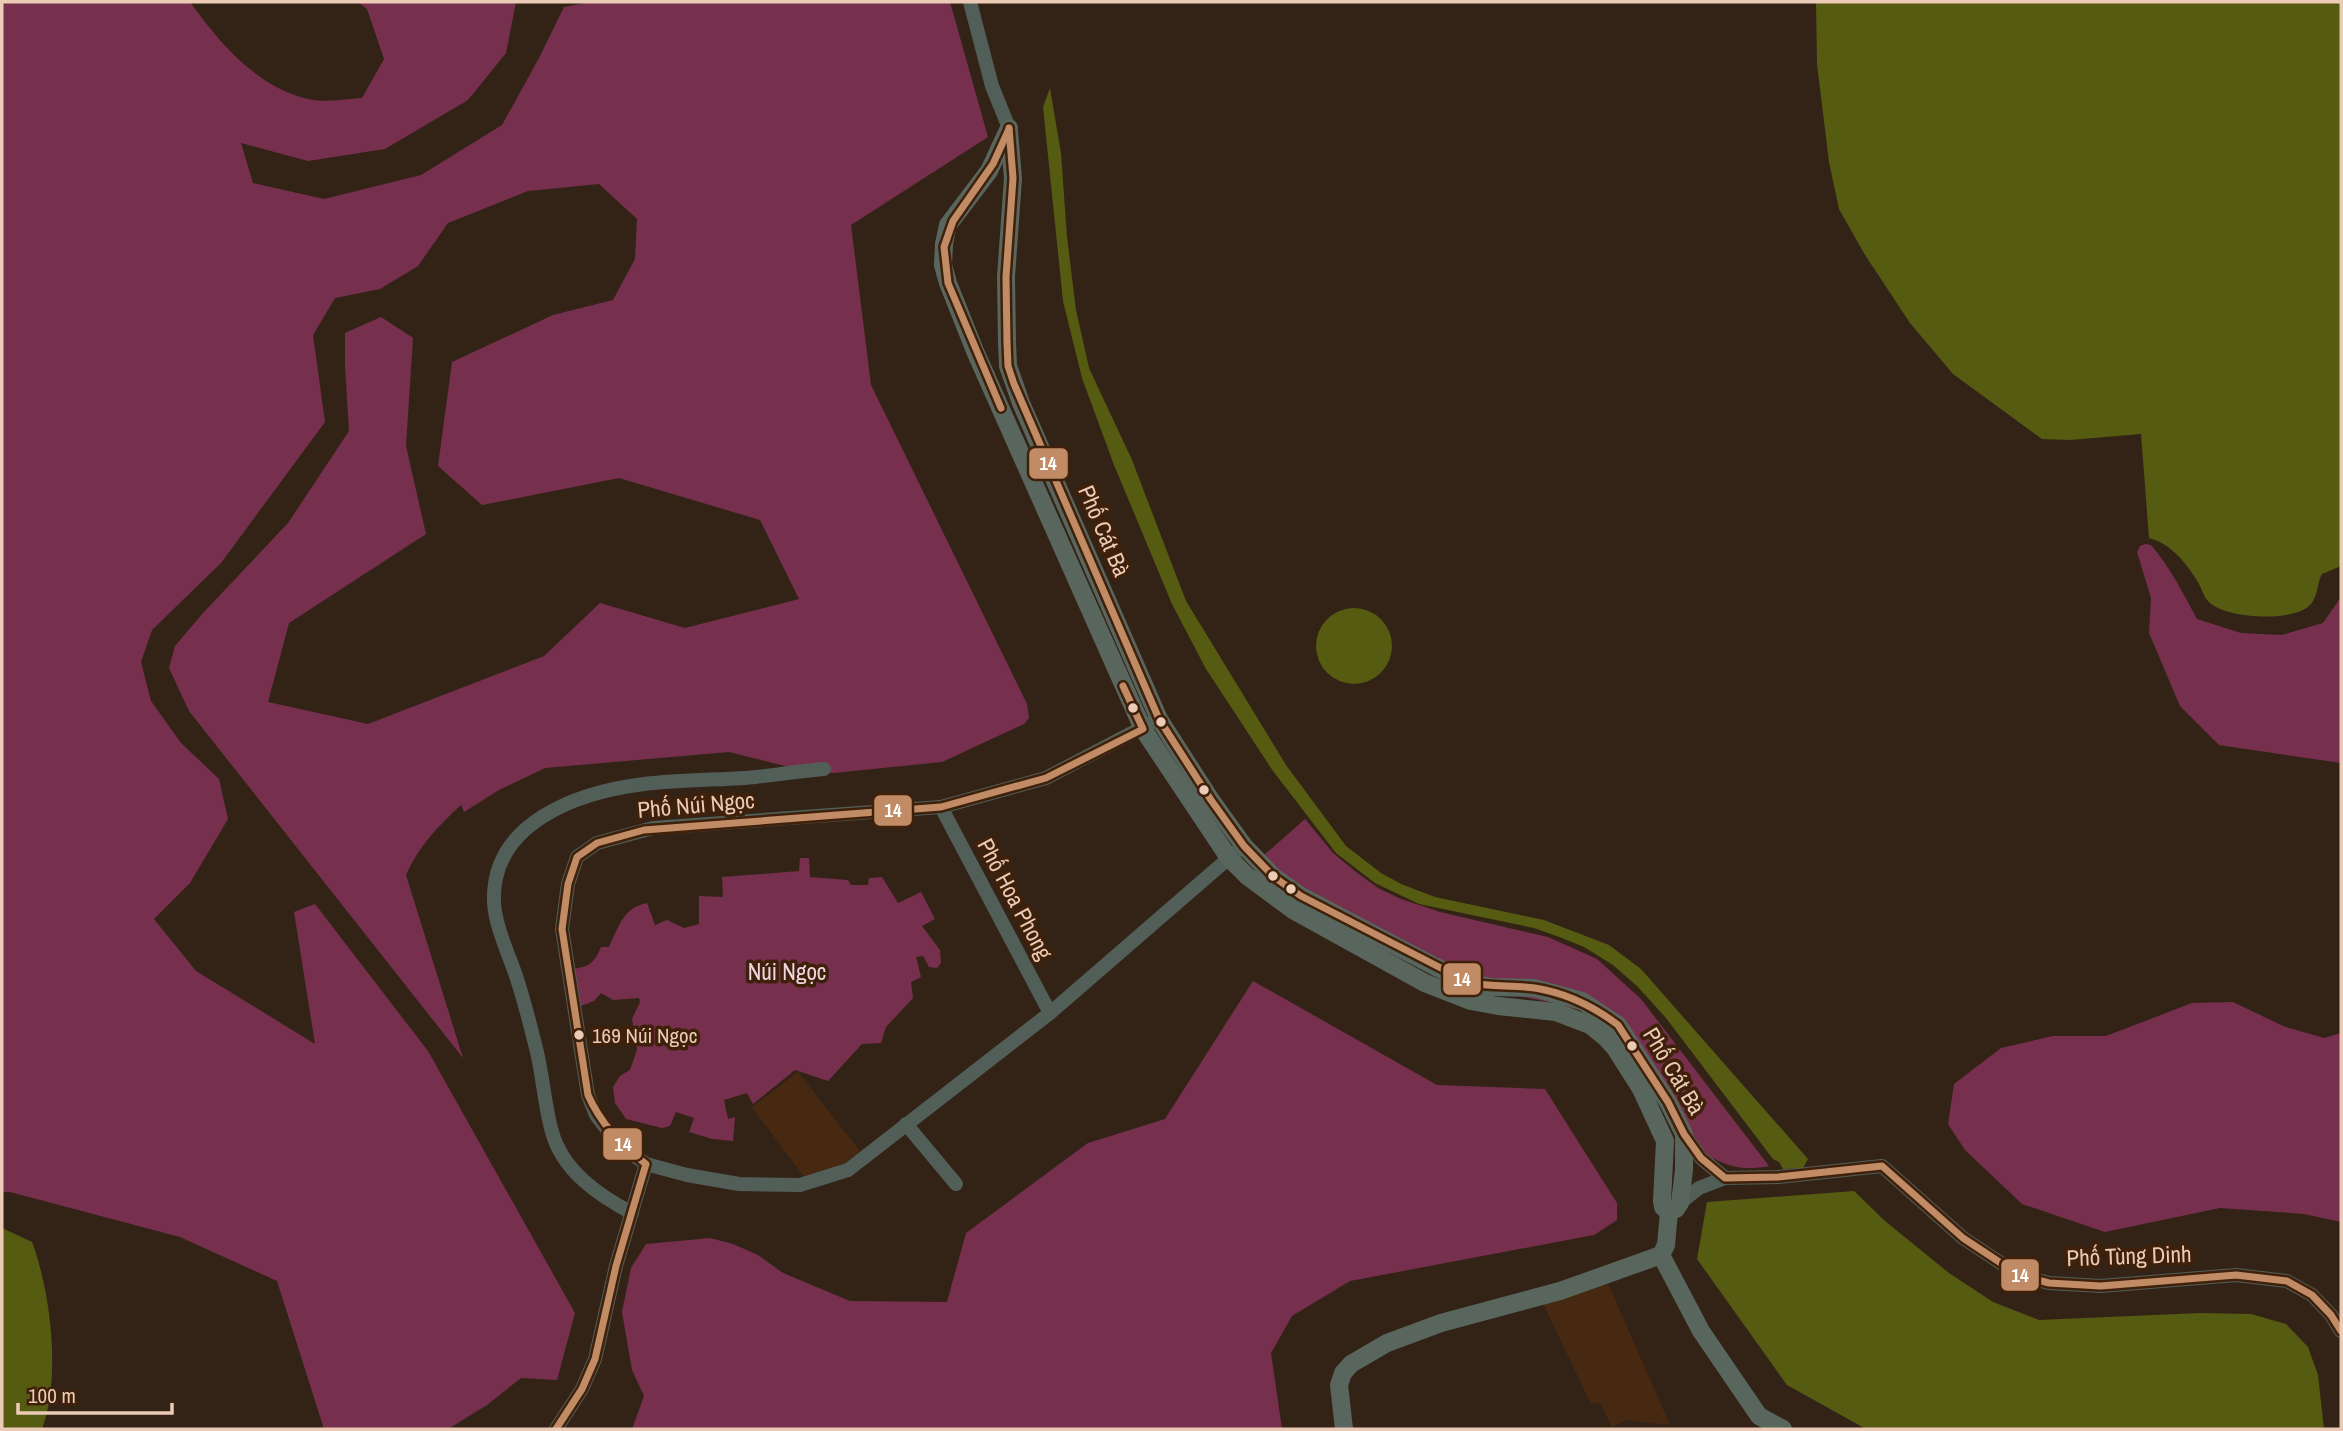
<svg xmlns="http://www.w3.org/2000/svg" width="2343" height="1431" viewBox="0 0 2343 1431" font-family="'Archivo Narrow',sans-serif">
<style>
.built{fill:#472810}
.green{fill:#76304d}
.water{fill:#565b12}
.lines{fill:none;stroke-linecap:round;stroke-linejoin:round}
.minor{stroke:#525e58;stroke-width:14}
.major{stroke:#58665e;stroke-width:18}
.bus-1-casing{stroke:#3f210b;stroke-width:12}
.bus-1{stroke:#c18c65;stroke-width:7}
.bus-dot{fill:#eccbb6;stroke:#3f210b;stroke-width:2.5}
.labels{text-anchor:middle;stroke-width:7;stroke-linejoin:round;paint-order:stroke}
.bus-label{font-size:21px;fill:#eccbb6;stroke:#3f210b;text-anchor:start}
.street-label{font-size:23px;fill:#eccbb6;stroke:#3f210b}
.park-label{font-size:23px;fill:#efd5de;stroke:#3f210b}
.line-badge{stroke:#3f210b;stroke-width:2.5}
.badge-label{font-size:19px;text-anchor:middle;font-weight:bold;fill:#fff}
</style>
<rect width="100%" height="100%" fill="#332317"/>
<g class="built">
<polygon points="798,1072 860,1151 844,1164 805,1178 752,1107"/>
<polygon points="1607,1281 1670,1425 1626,1420 1612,1427 1600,1402 1591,1404 1542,1301"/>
</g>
<g class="green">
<path d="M2,2H190C220,43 255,86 308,99C324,103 345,99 362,98L384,59L367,9L358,2H516L506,53L468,100L385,149L308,161L241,143L253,183L324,199L421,175L502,125L539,58L564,7L591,2H950L988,137L851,225L871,385L1027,704L1029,718L1024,724L942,762L833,773L805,771L729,752L545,768L499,790L464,812L461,805C439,825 418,847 406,875L463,1058L189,711L169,668L175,646L203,613L288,523L349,431L345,367V333L381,317L413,338L406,446L426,534L289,623L268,702L368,724L544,656L600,603L685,628L799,599L760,520L619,478L482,505L438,466L452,362L553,315L613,300L635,259L637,219L599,184L528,191L448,223L418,266L380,289L335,298L313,335L325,422L221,563L152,630L141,662L151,701L181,743L219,779L228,819L190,883L154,919L196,971L315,1044L294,912L315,904L428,1051L575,1313L557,1380L521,1378L487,1405L448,1429H324L277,1281L180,1237L10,1192H2Z"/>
<path d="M2145,544L2151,545C2170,567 2183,593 2197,619L2241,633L2282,635L2323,623L2341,597V763L2219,745L2180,706L2149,633L2151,598L2137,552L2140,546Z"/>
<path d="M1305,819L1333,853L1356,872L1378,888L1401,899L1440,912L1548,937L1597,959L1641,999L1769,1166C1744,1171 1728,1167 1707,1155L1619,1033L1582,1011L1559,1004L1519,996L1417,966L1351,935L1254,864Z"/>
<path d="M800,858H809L810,877L848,880L851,885H868L869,878L882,877L898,903L921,892L935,919L922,926L940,950L941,963L937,968L929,967L923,956L916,957L921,977L911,982L913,998L886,1027L881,1043L862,1044L828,1081L795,1070L753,1104L747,1093L724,1100L728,1119L735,1117L733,1141L712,1139L689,1132L694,1118L676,1112L670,1126L662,1128L626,1119L615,1103L613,1087L620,1076L630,1070L637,1050L632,1019L640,1002L639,998L613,1000L601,993L594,1001L581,1006L572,969C590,967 594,963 601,947H609C619,926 623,908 647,903L655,925L667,920L684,928L699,924V896L723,897L722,877L799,871Z"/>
<polygon points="1253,981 1437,1085 1545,1089 1617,1203 1617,1220 1594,1235 1350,1281 1292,1316 1271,1353 1282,1429 632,1429 644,1396 632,1370 622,1312 631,1268 646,1244 710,1238 733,1244 758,1255 783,1273 850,1301 947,1302 966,1233 1088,1143 1165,1119"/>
<polygon points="2233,1002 2283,1026 2324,1038 2341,1033 2341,1222 2304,1214 2220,1208 2105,1232 2022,1204 1965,1150 1948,1124 1954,1084 2001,1048 2053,1036 2106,1036 2192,1003"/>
</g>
<g class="water">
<path d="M1816,2H2341V566L2322,574C2317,583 2318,596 2311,604C2295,623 2226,619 2209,602C2203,596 2203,591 2199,584C2188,565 2171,543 2149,538L2141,434L2070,440L2042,439L1953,374L1910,323L1865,255L1839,209L1829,162L1817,64Z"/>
<polygon points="1050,88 1061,153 1067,237 1076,310 1089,368 1132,460 1186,601 1286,765 1346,846 1381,873 1401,884 1435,897 1544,920 1609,945 1641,969 1808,1159 1803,1168 1783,1169 1779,1162 1773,1159 1666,1018 1638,987 1613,965 1584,947 1562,938 1534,928 1419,904 1375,883 1336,853 1273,771 1206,669 1172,604 1114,465 1082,378 1063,301 1043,107"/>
<circle cx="1354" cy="646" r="38"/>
<polygon points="1854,1191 1885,1221 1949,1273 1993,1302 2039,1320 2200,1313 2251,1314 2286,1324 2308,1347 2318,1375 2324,1429 1866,1429 1787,1385 1697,1259 1707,1202"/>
<path d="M2,1228L32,1242C51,1293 61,1378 42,1429H2Z"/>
</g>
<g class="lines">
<g class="minor">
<polyline points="970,2 992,86 1009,128"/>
<polyline points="1151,723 1046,778 941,807 653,828 597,843 577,857 568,884 562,929 588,1095 596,1115 609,1132 623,1148 646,1164 687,1175 739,1184 800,1185 848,1170 1050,1013 1237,851"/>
<polyline points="941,807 1050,1013"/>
<polyline points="906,1124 956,1184"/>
<polyline points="1684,1134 1701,1158 1725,1178"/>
<polyline points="1680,1203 1699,1188 1725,1178 1778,1177 1882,1166 1963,1238 2019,1275 2049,1283 2101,1286 2236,1275 2287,1281 2312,1295 2331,1315 2341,1331"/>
<path d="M632,1213C598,1195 563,1171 552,1132C544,1104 543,1073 535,1044C529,1020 523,996 515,973C507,950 495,925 494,902C491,822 579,792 644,784C678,780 712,780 745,778C771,776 797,771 824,769"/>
<polyline points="556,1429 582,1389 595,1359 616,1266 646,1164"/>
</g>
<g class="major">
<polyline points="1009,128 989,171 948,225 944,244 943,265 948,283 975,351 1143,729 1229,858 1247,876 1293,910 1425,983 1471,1001 1498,1006 1556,1012 1590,1025 1606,1038 1615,1048 1641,1089 1665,1141 1662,1201 1663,1207 1669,1212 1666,1245 1661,1255 1560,1291 1441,1323 1387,1343 1351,1364 1343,1373 1339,1385 1344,1429"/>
<polyline points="1009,131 1013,178 1006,277 1007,342 1008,366 1021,403 1159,719 1211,800 1244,846 1274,877 1301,896 1434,966 1470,983 1491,987 1534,988 1582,1001 1618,1025 1668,1102 1684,1134 1684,1170 1680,1203 1676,1209 1669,1212"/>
<polyline points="1661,1255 1701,1331 1759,1416 1783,1429"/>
</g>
<defs>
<g id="bus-1">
<path d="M1009,128L1013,178L1006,277L1007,342L1008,366L1014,384L1159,719L1211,800L1244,846L1274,877L1301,896L1470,983C1492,987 1513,985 1535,988C1566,993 1593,1006 1618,1025L1668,1102L1684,1134L1701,1158L1725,1178L1778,1177L1882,1166L1963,1238L2019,1275L2049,1283L2101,1286L2236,1275L2287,1281L2312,1295L2331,1315L2341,1331"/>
<polyline points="1001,408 948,283 944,247 953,221 993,164 1009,129"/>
<path d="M556,1429L582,1389L595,1359L616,1266L646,1164C620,1145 601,1124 588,1095L562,929L568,884L577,857L597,843L644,830L941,807L1046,778L1143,729L1123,686"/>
</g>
</defs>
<use href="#bus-1" class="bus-1-casing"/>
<use href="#bus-1" class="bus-1"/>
</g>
<g class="bus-dot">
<circle cx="1133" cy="708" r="6"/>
<circle cx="1161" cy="722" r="6"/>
<circle cx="1204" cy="790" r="6"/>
<circle cx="1273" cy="876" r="6"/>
<circle cx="1291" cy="889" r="6"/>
<circle cx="579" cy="1035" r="6"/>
<circle cx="1632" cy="1046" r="6"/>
</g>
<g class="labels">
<g class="bus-label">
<text x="592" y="1043">169 Núi Ngọc</text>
</g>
<g class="street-label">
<text transform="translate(1104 531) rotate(67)" y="8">Phố Cát Bà</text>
<text transform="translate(696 805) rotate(-5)" y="8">Phố Núi Ngọc</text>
<text transform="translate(1015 899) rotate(62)" y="8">Phố Hoa Phong</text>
<text transform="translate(1674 1071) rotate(59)" y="8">Phố Cát Bà</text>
<text transform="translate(2129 1256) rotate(-2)" y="8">Phố Tùng Dinh</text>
</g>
<g class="park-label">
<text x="787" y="980">Núi Ngọc</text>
</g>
</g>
<g class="line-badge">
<rect x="1028" y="447" width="41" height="33" rx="7" fill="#c18c65"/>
<rect x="873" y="794" width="40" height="33" rx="7" fill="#c18c65"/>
<rect x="1442" y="962" width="40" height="34" rx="7" fill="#c18c65"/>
<rect x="602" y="1127" width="41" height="34" rx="7" fill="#c18c65"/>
<rect x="2000" y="1258" width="40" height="34" rx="7" fill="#c18c65"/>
</g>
<g class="badge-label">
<text x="1048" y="470">14</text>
<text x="893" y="817">14</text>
<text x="1462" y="986">14</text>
<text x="623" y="1151">14</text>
<text x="2020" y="1282">14</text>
</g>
<rect width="2343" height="1431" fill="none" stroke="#eccbb6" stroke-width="7"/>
<path d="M18 1403v10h154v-10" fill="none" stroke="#eccbb6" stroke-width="3.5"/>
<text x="28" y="1403" font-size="21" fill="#eccbb6" stroke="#3f210b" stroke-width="5" paint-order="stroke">100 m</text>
</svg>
